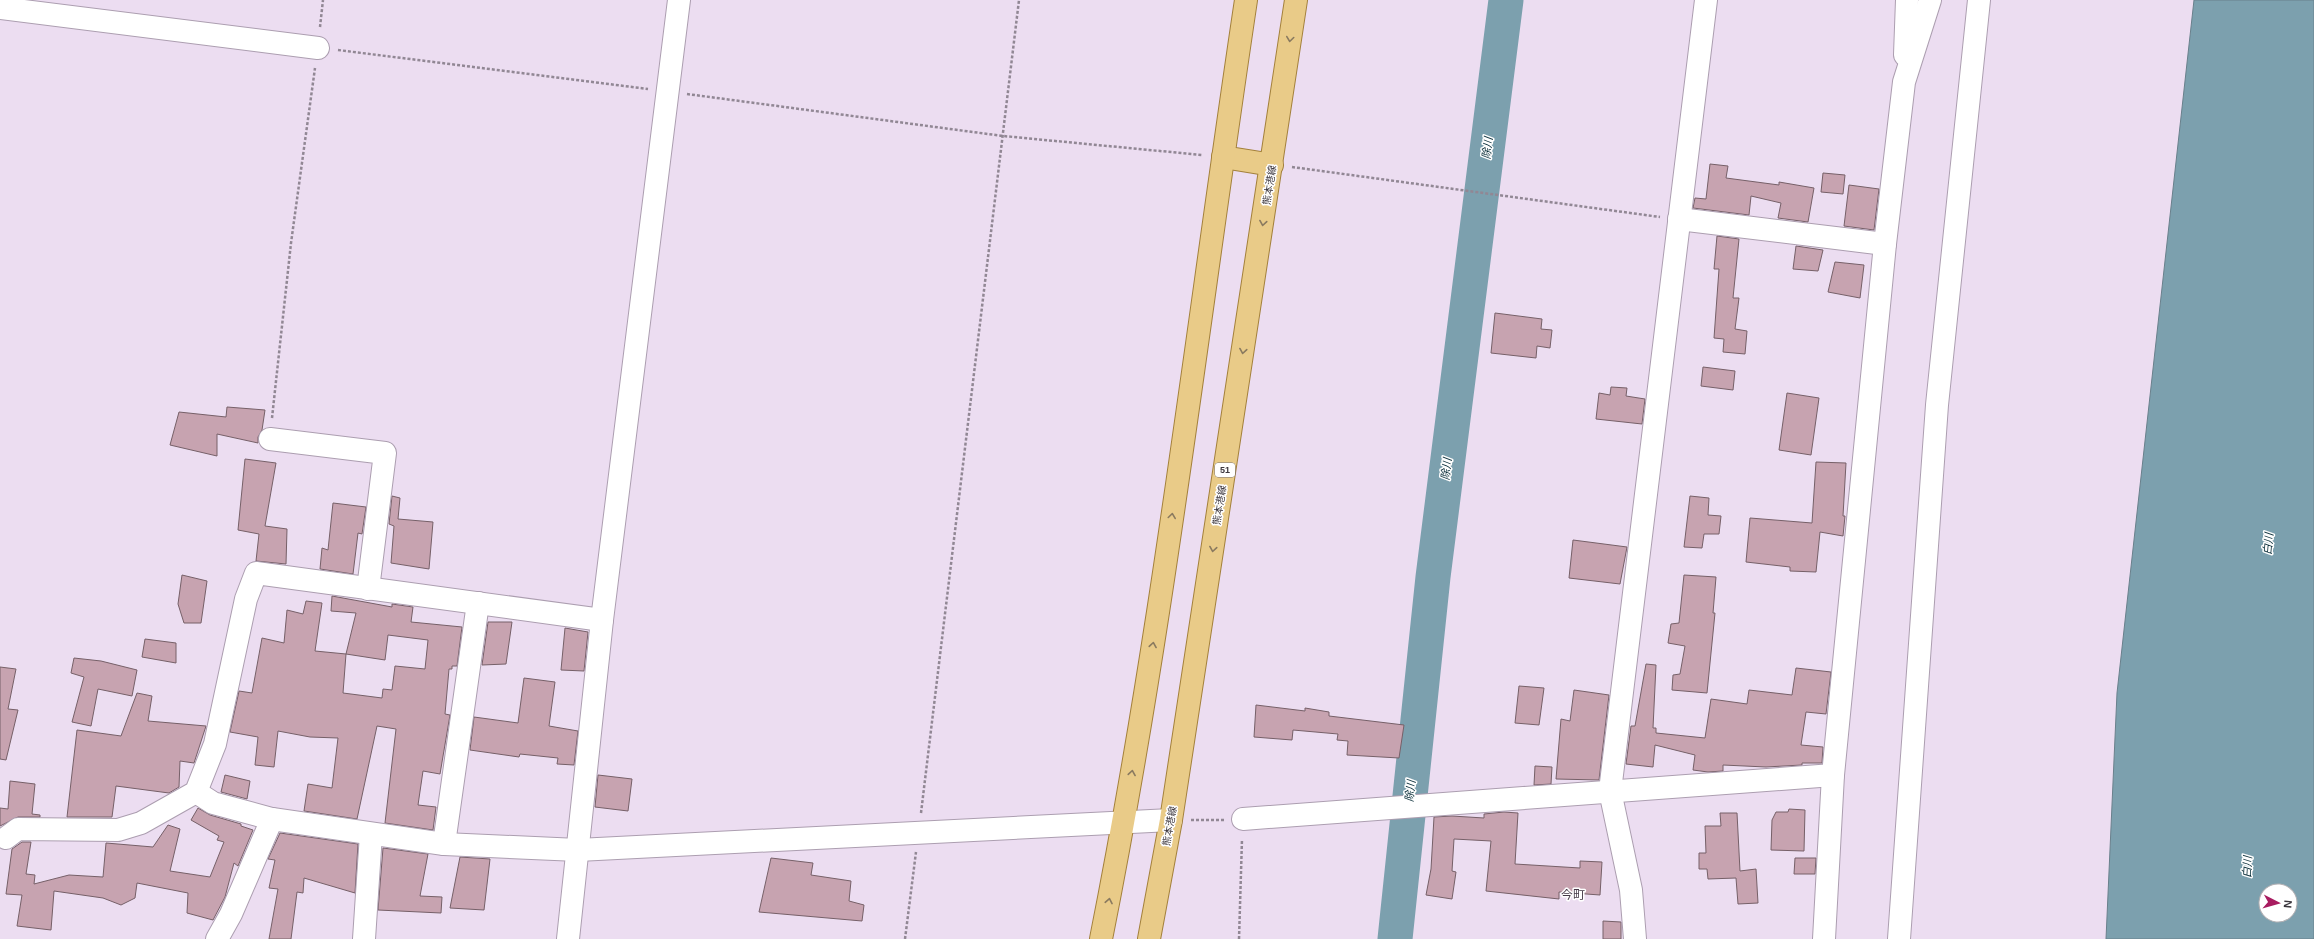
<svg xmlns="http://www.w3.org/2000/svg" width="2314" height="939" viewBox="0 0 2314 939" font-family="Arial,'Noto Sans JP',sans-serif">
<style>
.water{fill:#7ca0ae;stroke:#69808c;fill-rule:evenodd}
.lines{fill:none;stroke-linecap:round;stroke-linejoin:round}
.river{stroke:#7ca0ae;stroke-width:35}
.building{fill:#c7a3b0;stroke:#766068;fill-rule:evenodd}
.minor-casing{stroke:#ac9eb0;stroke-width:24}
.major-casing{stroke:#a3803b;stroke-width:24}
.path{stroke:#918794;stroke-width:2.5;stroke-dasharray:3 2;stroke-linecap:butt}
.minor{stroke:#fff;stroke-width:22}
.major{stroke:#e9cb88;stroke-width:22}
.oneway{stroke:#8a7a5f}
.labels{text-anchor:middle;stroke-width:3;stroke-linejoin:round;paint-order:stroke}
.shield{fill:#fff;stroke:#767378;stroke-width:1}
.shield-label{font-size:9px;font-weight:bold;fill:#3c373e}
.street-label{font-size:10px;fill:#3c373e;stroke:#fff}
.water-label{font-size:11px;font-style:italic;fill:#0c303b;stroke:#fff}
.quarter-label{font-size:12px;fill:#443847;stroke:#fff}
</style>
<rect width="100%" height="100%" fill="#ecddf1"/>
<path class="water" d="M2194,0H2314V939H2106L2117,693ZM2266,891H2290V915H2266Z"/>
<g class="lines">
<polyline class="river" points="1395,939 1433,577 1506,0"/>
</g>
<g class="building">
<polygon points="1710,164 1728,166 1726,178 1779,185 1779,182 1814,188 1808,222 1778,218 1781,203 1751,196 1749,215 1693,208 1695,198 1706,199"/>
<polygon points="1823,173 1845,175 1843,194 1821,192"/>
<polygon points="1849,185 1879,189 1874,230 1844,226"/>
<polygon points="1717,236 1739,239 1733,298 1739,298 1735,329 1747,331 1745,354 1723,352 1724,339 1714,338 1719,269 1714,269"/>
<polygon points="1796,246 1823,250 1818,271 1793,269"/>
<polygon points="1835,262 1864,265 1860,298 1828,292"/>
<polygon points="1495,313 1542,319 1541,329 1552,330 1550,348 1537,346 1536,358 1491,353"/>
<polygon points="1703,367 1735,371 1733,390 1701,386"/>
<polygon points="1611,387 1627,388 1626,396 1645,399 1642,424 1596,419 1599,393 1610,395"/>
<polygon points="1787,393 1819,398 1811,455 1779,450"/>
<polygon points="227,407 265,410 262,430 258,437 258,443 217,434 217,456 170,445 179,412 226,417"/>
<polygon points="245,459 276,463 265,526 287,529 286,564 256,561 259,534 238,530"/>
<polygon points="1816,462 1846,463 1843,516 1845,516 1843,536 1820,532 1816,572 1790,571 1790,567 1746,562 1750,518 1812,523"/>
<polygon points="392,496 400,498 398,519 433,522 429,569 391,563 394,526 389,524"/>
<polygon points="1690,496 1709,498 1708,515 1721,516 1719,534 1704,534 1702,548 1684,547"/>
<polygon points="333,503 366,507 362,534 358,533 353,574 320,569 322,548 328,550"/>
<polygon points="1573,540 1627,547 1620,584 1569,578"/>
<polygon points="182,575 207,581 201,623 184,623 178,604"/>
<polygon points="1684,575 1716,577 1713,613 1715,613 1707,693 1672,690 1673,675 1680,674 1685,646 1668,643 1671,624 1679,623"/>
<path d="M332,596L392,607V604L413,607L411,622L462,627L457,666H452V669H449L445,714L450,715L440,774L423,771L418,805L436,807L433,830L385,823L396,729L377,726L357,819L304,811L308,784L332,788L338,738L310,737L278,731L274,767L255,765L258,737L230,732L239,691L252,693L262,638L284,643L287,610L303,614L306,601L322,603L315,651L346,654L356,613L331,611ZM388,635L428,640L425,669L395,666L392,690L383,689L382,698L343,693L346,654L385,660Z"/>
<polygon points="488,622 512,622 506,664 482,665"/>
<polygon points="565,628 588,632 584,671 561,670"/>
<polygon points="145,639 176,643 176,663 142,657"/>
<polygon points="74,658 101,661 137,670 132,696 98,689 91,726 72,722 84,677 71,673"/>
<polygon points="1646,664 1656,665 1653,728 1656,728 1656,733 1705,738 1711,699 1747,704 1749,690 1792,695 1796,668 1831,672 1826,714 1806,712 1801,745 1823,747 1822,763 1802,763 1802,765 1766,767 1723,765 1723,771 1708,772 1693,770 1695,755 1655,745 1653,767 1626,764 1631,726 1635,726"/>
<polygon points="0,667 16,669 8,709 18,710 6,760 0,759"/>
<polygon points="524,678 555,682 549,726 578,731 574,765 557,764 558,758 520,754 519,757 470,750 474,717 518,723"/>
<polygon points="1519,686 1544,688 1539,725 1515,723"/>
<polygon points="1574,690 1609,695 1599,780 1556,779 1561,719 1570,721"/>
<polygon points="137,693 152,696 148,721 206,726 194,763 180,761 179,787 169,793 116,786 112,817 67,817 77,730 121,736"/>
<polygon points="1256,705 1305,711 1305,708 1329,712 1329,716 1404,725 1399,758 1347,755 1348,741 1337,740 1338,734 1293,730 1292,740 1254,737"/>
<polygon points="1535,766 1552,767 1551,784 1534,785"/>
<polygon points="225,775 250,781 247,799 221,792"/>
<polygon points="598,775 632,779 628,811 595,807"/>
<polygon points="10,781 35,784 32,814 40,815 40,817 18,817 0,826 0,808 8,809"/>
<polygon points="198,808 210,815 241,824 241,826 253,830 238,866 234,863 225,897 213,920 187,913 188,893 137,883 135,898 121,905 103,898 54,891 51,930 17,926 22,895 6,894 12,849 22,842 31,842 26,874 35,875 34,884 69,875 103,877 106,843 153,847 168,825 180,829 170,871 210,877 224,842 217,840 219,836 191,820"/>
<polygon points="1789,809 1805,810 1804,851 1771,850 1772,820 1776,812 1788,812"/>
<polygon points="1504,812 1518,813 1515,864 1580,868 1580,861 1602,862 1600,895 1559,892 1559,899 1486,891 1491,841 1454,839 1452,871 1456,872 1452,899 1426,895 1431,869 1434,817 1452,816 1484,818 1484,814"/>
<polygon points="1720,813 1737,813 1740,871 1756,869 1758,903 1738,904 1736,878 1708,879 1707,869 1699,869 1699,853 1706,853 1705,826 1721,826"/>
<polygon points="280,833 358,844 355,893 304,878 303,893 297,892 291,939 269,939 278,889 269,888 275,860 268,859"/>
<polygon points="383,848 428,854 420,896 442,897 441,913 378,910"/>
<polygon points="460,857 490,859 484,910 450,908"/>
<polygon points="771,858 813,863 811,875 851,881 849,901 864,905 862,921 759,912"/>
<polygon points="1795,858 1816,858 1815,874 1794,874"/>
<polygon points="1603,921 1621,922 1621,939 1603,939"/>
</g>
<g class="lines">
<defs>
<g id="minor">
<polyline points="0,8 318,48"/>
<polyline points="1905,55 1907,0"/>
<polyline points="1679,219 1885,244"/>
<polyline points="270,439 385,453 368,589"/>
<polyline points="196,792 213,803 272,819 444,844 578,850 1171,820"/>
<polyline points="1243,819 1833,775"/>
<polyline points="6,838 18,829 118,830 141,823 196,792 215,744 246,599 256,573 602,620"/>
<polyline points="444,844 478,603"/>
<polyline points="217,939 231,914 272,819"/>
<polyline points="364,939 371,834"/>
<polyline points="568,939 602,620 679,0"/>
<polyline points="1635,939 1631,890 1610,791 1706,0"/>
<polyline points="1824,939 1833,775 1885,244 1904,82 1930,0"/>
<polyline points="1899,939 1937,405 1979,0"/>
</g>
<g id="major">
<polyline points="1223,157 1272,165"/>
<path d="M1101,939C1163,628 1199,313 1246,0"/>
<polyline points="1149,939 1171,820 1296,0"/>
</g>
</defs>
<use href="#minor" class="minor-casing"/>
<use href="#major" class="major-casing"/>
<g class="path">
<polyline points="320,27 323,0"/>
<polyline points="338,50 648,89"/>
<polyline points="687,94 1003,136 1202,155"/>
<polyline points="1292,167 1660,217"/>
<polyline points="272,418 291,243 315,68"/>
<polyline points="921,813 1019,0"/>
<polyline points="1191,820 1224,820"/>
<polyline points="905,939 916,852"/>
<polyline points="1239,939 1242,839"/>
</g>
<use href="#minor" class="minor"/>
<use href="#major" class="major"/>
</g>
<defs><path id="oneway-chevron" d="M-2-3.5L2.5 0L-2 3.5" fill="none" stroke-width="1.6" stroke-linecap="round" stroke-linejoin="round"/></defs>
<g class="oneway">
<use href="#oneway-chevron" transform="translate(1290 39) rotate(98)"/>
<use href="#oneway-chevron" transform="translate(1263 223) rotate(99)"/>
<use href="#oneway-chevron" transform="translate(1243 351) rotate(99)"/>
<use href="#oneway-chevron" transform="translate(1172 516) rotate(-82)"/>
<use href="#oneway-chevron" transform="translate(1213 549) rotate(99)"/>
<use href="#oneway-chevron" transform="translate(1153 645) rotate(-81)"/>
<use href="#oneway-chevron" transform="translate(1132 773) rotate(-81)"/>
<use href="#oneway-chevron" transform="translate(1109 901) rotate(-79)"/>
</g>
<g class="labels">
<rect class="shield" x="1215" y="463" width="20" height="14" rx="3"/>
<g class="shield-label">
<text x="1225" y="473">51</text>
</g>
<g class="street-label">
<text transform="translate(1269 185) rotate(-81)" y="4">熊本港線</text>
<text transform="translate(1219 505) rotate(-81)" y="4">熊本港線</text>
<text transform="translate(1169 826) rotate(-80)" y="4">熊本港線</text>
</g>
<g class="water-label">
<text transform="translate(1487 148) rotate(-83)" y="4">除川</text>
<text transform="translate(1446 469) rotate(-83)" y="4">除川</text>
<text transform="translate(2268 544) rotate(-85)" y="4">白川</text>
<text transform="translate(1410 791) rotate(-84)" y="4">除川</text>
<text transform="translate(2247 867) rotate(-87)" y="4">白川</text>
</g>
<g class="quarter-label">
<text x="1573" y="899">今町</text>
</g>
</g>
<g transform="translate(2278 903) rotate(96)"><circle r="19" fill="#ffffff" stroke="#b1afb2"/>
<path d="M0-3L7 15L0 10L-7 15Z" fill="#a81c60"/>
<text y="-6" font-size="11" font-weight="bold" text-anchor="middle" fill="#3c373e">N</text>
</g>
</svg>
